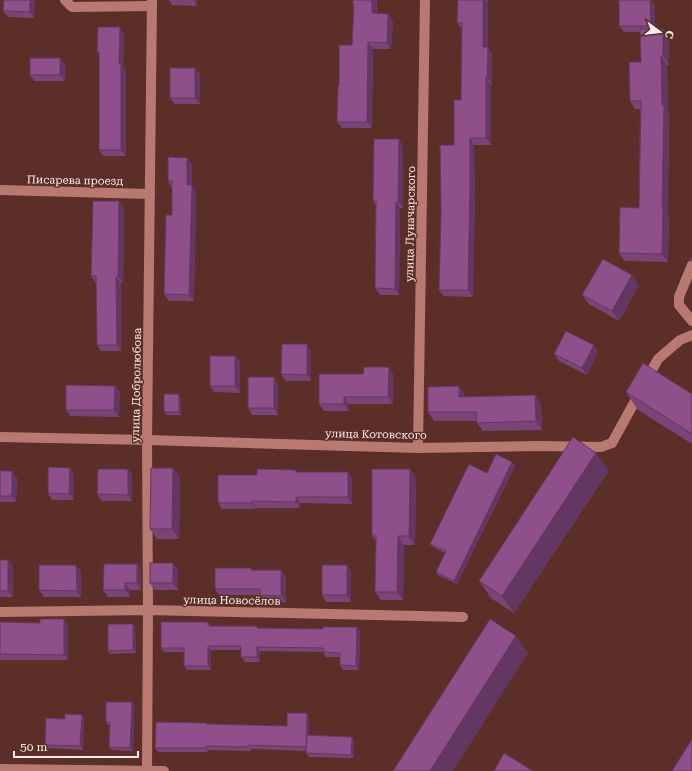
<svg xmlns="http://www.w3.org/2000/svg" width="692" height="771" viewBox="0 0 692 771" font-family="'Roboto Serif',serif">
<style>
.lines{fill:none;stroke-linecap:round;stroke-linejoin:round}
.minor{stroke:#b87a70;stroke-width:10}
.wall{fill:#7a4477}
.shaded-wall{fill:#633761}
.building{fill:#8e4f8a;stroke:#633761}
.labels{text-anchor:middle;stroke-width:3;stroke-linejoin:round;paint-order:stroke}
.street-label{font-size:11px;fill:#ffedea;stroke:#5b2f28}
</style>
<rect width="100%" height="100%" fill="#5b2f28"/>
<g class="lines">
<g class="minor">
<polyline points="65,0 72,7 152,6"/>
<polyline points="0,190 150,194"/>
<polyline points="692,265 679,297 679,305 692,321"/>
<polyline points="0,437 147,440 418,448 540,446 601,447 612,443 658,359 680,340 692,335"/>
<polyline points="418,448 425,0"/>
<polyline points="0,612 148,610 463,617"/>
<polyline points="0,769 164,771"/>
<polyline points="147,771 148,610 147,440 152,0"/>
</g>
</g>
<g class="wall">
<polygon points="35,0 34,18 8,17 3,11"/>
<polygon points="169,0 197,0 197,6 172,5"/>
<polygon points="353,0 377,0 377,14 388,14 393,21 391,49 373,49 372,128 342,128 337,122 339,86 352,45 354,8 353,6"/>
<polygon points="488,0 488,47 492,54 492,85 491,85 491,145 474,145 475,195 473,297 444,296 439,290 454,145 461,100 462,29 457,23"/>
<polygon points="619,0 666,0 651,0 655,6 655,29 663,29 669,37 669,65 667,65 668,111 669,113 668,215 669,217 668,262 625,261 619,253 639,208 640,109 635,109 630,101 641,62 640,32 624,32 619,26"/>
<polygon points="124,34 123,67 126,71 126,156 103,156 99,150 99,54 97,52"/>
<polygon points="60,58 65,65 65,81 34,81 30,75"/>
<polygon points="200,74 200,104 175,104 170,98"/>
<polygon points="403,146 403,208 400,208 399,295 380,295 375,288 376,206 373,201"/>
<polygon points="187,158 192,164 192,185 196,191 194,301 169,301 164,294 172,215 172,188 168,181"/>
<polygon points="124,208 123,283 121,283 121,351 101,351 97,345 96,283 91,276"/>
<polygon points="639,285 619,321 589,304 582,295"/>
<polygon points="311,351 311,381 286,381 281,374"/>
<polygon points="598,352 587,375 559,361 554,354"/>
<polygon points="235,356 240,362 240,393 214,392 210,386"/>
<polygon points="389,367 393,374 393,404 349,404 349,411 324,411 319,404 363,374"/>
<polygon points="278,383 278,415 252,415 248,408"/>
<polygon points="115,386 120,392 119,417 70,416 66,410"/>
<polygon points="626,392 692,394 692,444 638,410"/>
<polygon points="465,395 465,397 541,404 542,430 483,431 477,423 477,421 434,421 428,412"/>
<polygon points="181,398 181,415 167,415 164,412"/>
<polygon points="512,462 515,466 457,584 438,575 436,572 445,553 433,547 430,544 487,473"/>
<polygon points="173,468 180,478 179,539 157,539 150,529"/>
<polygon points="128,469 132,476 132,501 102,501 97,494"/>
<polygon points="410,469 416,478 415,545 404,545 403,600 381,600 375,592 376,541 372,536"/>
<polygon points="609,470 514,613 491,598 479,581"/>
<polygon points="0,471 17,477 16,502 0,502"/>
<polygon points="297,472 348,472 352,478 352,504 300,503 300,508 256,508 256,509 222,509 218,503 257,475"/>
<polygon points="74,474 74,500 52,500 48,493"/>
<polygon points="0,560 8,560 13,567 13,597 0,597"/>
<polygon points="137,564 141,570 141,590 130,590 130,597 108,597 103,590"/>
<polygon points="76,565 81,572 81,597 44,597 39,590"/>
<polygon points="347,565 351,572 351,602 326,602 322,595"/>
<polygon points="251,568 252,570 281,570 286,577 286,602 265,602 260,595 219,595 215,589"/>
<polygon points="178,570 178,590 154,590 150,583"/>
<polygon points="0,622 68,625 68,660 0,660"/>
<polygon points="208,622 211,626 258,628 323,629 357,627 360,631 359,670 343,670 340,665 340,657 326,657 323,652 260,651 260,662 245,662 241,657 241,650 211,650 211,670 187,670 184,666 184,652 164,652 161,648"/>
<polygon points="133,624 135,627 136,653 110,654 108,651"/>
<polygon points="134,706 133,751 112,750 109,747 110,725 108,725 106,722"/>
<polygon points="307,713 309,717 309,735 354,740 354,758 309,757 306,753 306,751 251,749 251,751 208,750 208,752 158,752 155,748 206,723 207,724 287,726"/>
<polygon points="84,718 83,750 48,748 45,745 65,719"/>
</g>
<g class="shaded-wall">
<polygon points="30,0 35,0 34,18 30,12"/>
<polygon points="193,0 197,0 197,6"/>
<polygon points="372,0 377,0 376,20 372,13"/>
<polygon points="483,0 488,0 488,52 488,47 492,54 492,85 487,78 483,47"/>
<polygon points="650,0 655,6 655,32 651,26"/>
<polygon points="388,14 393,21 391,49 387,43"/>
<polygon points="120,27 124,34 123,67 126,71 126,156 121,150 119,64"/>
<polygon points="663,29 669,37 669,65 663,56"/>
<polygon points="368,42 373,49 372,128 367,122"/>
<polygon points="661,56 667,65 668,111 669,113 668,215 669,217 668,262 662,254"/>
<polygon points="60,58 65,65 65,81 60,75"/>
<polygon points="195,68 200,74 200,104 195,98"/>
<polygon points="486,78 491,85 491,145 486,138"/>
<polygon points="470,138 474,145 475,195 473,297 468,290"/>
<polygon points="399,139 403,146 403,208 398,202"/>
<polygon points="187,158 192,164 192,191 187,185"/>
<polygon points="192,185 196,191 194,301 189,295"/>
<polygon points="119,201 124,208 123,283 118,277"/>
<polygon points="396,202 400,208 399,295 395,289"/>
<polygon points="632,275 639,285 619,321 612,311"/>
<polygon points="116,277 121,283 121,351 117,345"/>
<polygon points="307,344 311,351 311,381 307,375"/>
<polygon points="594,345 598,352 587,375 582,368"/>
<polygon points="235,356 240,362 240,393 235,386"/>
<polygon points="389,367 393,374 393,404 388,397"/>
<polygon points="274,377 278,383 278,415 274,408"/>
<polygon points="115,386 120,392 119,417 114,410"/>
<polygon points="459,386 465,395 465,406 459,397"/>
<polygon points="179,394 181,398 181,415 179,412"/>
<polygon points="535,395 541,404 542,430 536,421"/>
<polygon points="344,397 349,404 349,411 344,404"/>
<polygon points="596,453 609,470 514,613 502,596"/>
<polygon points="512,462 515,466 457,584 454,581"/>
<polygon points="70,468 74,474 74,500 69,494"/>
<polygon points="173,468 180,478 179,539 172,529"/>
<polygon points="128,469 132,476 132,501 128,495"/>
<polygon points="410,469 416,478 415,545 409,536"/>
<polygon points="12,471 17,477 16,502 12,496"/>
<polygon points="348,472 352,478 352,504 348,497"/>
<polygon points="296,497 300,503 300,508 296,502"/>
<polygon points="252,501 256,508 256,509 252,503"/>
<polygon points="398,536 404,545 403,600 397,592"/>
<polygon points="8,560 13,567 13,597 8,591"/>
<polygon points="173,563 178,570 178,590 173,583"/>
<polygon points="137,564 141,570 141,590 137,583"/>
<polygon points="76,565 81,572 81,597 77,591"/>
<polygon points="347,565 351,572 351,602 347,595"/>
<polygon points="281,570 286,577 286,602 281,596"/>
<polygon points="125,583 130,590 130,597 125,590"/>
<polygon points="64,619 68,625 68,660 64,655"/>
<polygon points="133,624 135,627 136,653 133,650"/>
<polygon points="357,627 360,631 359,670 356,666"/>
<polygon points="516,636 528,653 453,771 430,771"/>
<polygon points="208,646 211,650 211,670 208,666"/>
<polygon points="257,647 260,651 260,662 257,657"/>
<polygon points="132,702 134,706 133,751 130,748"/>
<polygon points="307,713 309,717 309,751 306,747"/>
<polygon points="82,715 84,718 83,750 80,746"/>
<polygon points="352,737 354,740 354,758 351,755"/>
<polygon points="206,746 208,750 208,752 205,748"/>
</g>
<g class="building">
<polygon points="4,0 30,0 30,12 3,11"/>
<polygon points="353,0 372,0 372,13 388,14 387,43 368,42 367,122 337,122 338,86 339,86 339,45 352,45 354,6 353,6"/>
<polygon points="458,0 483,0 483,47 488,47 487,78 486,78 486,138 470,138 470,188 468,290 439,290 441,211 440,145 454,145 454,100 461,100 462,23 457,23"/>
<polygon points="619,0 650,0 651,26 619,26"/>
<polygon points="98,27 120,27 119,64 121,64 121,150 99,150 99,52 97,52"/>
<polygon points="640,29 663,29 663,56 661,56 662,105 664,105 662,208 663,208 662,254 619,253 620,207 639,208 641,101 630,101 629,62 641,62"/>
<rect x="30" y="58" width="30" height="17"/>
<rect x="170" y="68" width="25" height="30"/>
<polygon points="374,139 399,139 398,202 396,202 395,289 375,288 376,201 373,201"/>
<polygon points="168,157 187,158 187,185 192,185 189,295 164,294 166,215 172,215 172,181 168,181"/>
<polygon points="93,201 119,201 118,277 116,277 117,345 97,345 96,276 91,276"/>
<polygon points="692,257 692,262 690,260"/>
<polygon points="603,259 632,275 612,311 582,295"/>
<polygon points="566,331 594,345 582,368 554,354"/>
<polygon points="282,344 307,344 307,375 281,374"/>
<rect x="210" y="356" width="25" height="30"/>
<polygon points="643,363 692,394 692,434 626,392"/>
<polygon points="364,367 389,367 388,397 344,397 344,404 319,404 319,374 363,374"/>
<rect x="248" y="377" width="26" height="31"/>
<polygon points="66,385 115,386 114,410 66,410"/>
<polygon points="459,386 459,397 535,395 536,421 477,423 476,412 428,412 428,387"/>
<rect x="164" y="394" width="15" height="18"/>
<polygon points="573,437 596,453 502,596 479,581"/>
<polygon points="496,454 512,462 454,581 436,572 446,551 430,544 469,464 487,473"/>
<polygon points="48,467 70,468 69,494 48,493"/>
<polygon points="151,468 173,468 172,529 150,529"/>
<polygon points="98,469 128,469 128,495 97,494"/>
<polygon points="257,469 296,470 296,472 348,472 348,497 296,497 296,502 252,501 252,503 218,503 218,475 257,475"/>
<polygon points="372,469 410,469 409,536 398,536 397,592 375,592 376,536 372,536"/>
<rect x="0" y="471" width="12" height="25"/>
<rect x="0" y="560" width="8" height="31"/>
<rect x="150" y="563" width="23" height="20"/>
<polygon points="104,564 137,564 137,583 125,583 125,590 103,590"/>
<polygon points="39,565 76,565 77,591 39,590"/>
<rect x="322" y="565" width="25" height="30"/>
<polygon points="215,568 251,568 251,570 281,570 281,596 260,595 260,589 215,589"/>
<polygon points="40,619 64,619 64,655 0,654 0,622 40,623"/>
<polygon points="490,619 516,636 430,771 393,771"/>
<polygon points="161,622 208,622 208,626 257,626 257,628 323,629 323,627 357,627 356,666 340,665 340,653 323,652 323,648 257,647 257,657 241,657 241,646 208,646 208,666 184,666 184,648 161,648"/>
<polygon points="108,624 133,624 133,650 108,651"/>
<polygon points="106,702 132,702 130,748 109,747 110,722 106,722"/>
<polygon points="287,713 307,713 306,747 248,745 248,747 206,746 205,748 155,748 156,722 206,723 206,724 287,726"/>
<polygon points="65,714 82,715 80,746 45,745 46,718 65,719"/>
<polygon points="307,735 352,737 351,755 306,753"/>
<polygon points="692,739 692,771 672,771"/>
<polygon points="504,753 533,771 494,771"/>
</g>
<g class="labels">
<g class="street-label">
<text transform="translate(75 180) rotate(1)" y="4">Писарева проезд</text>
<text transform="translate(410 224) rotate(-89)" y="4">улица Луначарского</text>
<text transform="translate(136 385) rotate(-89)" y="4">улица Добролюбова</text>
<text transform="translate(376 434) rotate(1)" y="4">улица Котовского</text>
<text transform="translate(232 600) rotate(1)" y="4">улица Новосёлов</text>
</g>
</g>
<g transform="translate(660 32) rotate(105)" stroke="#5b2f28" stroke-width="3" paint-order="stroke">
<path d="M0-3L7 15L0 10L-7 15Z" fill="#ffedea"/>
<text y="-6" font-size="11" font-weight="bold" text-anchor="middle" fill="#ffedea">С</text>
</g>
<path d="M14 751v6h124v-6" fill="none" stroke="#ffedea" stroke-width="2"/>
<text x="20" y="751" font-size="12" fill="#ffedea" stroke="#5b2f28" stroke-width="3" paint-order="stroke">50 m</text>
</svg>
